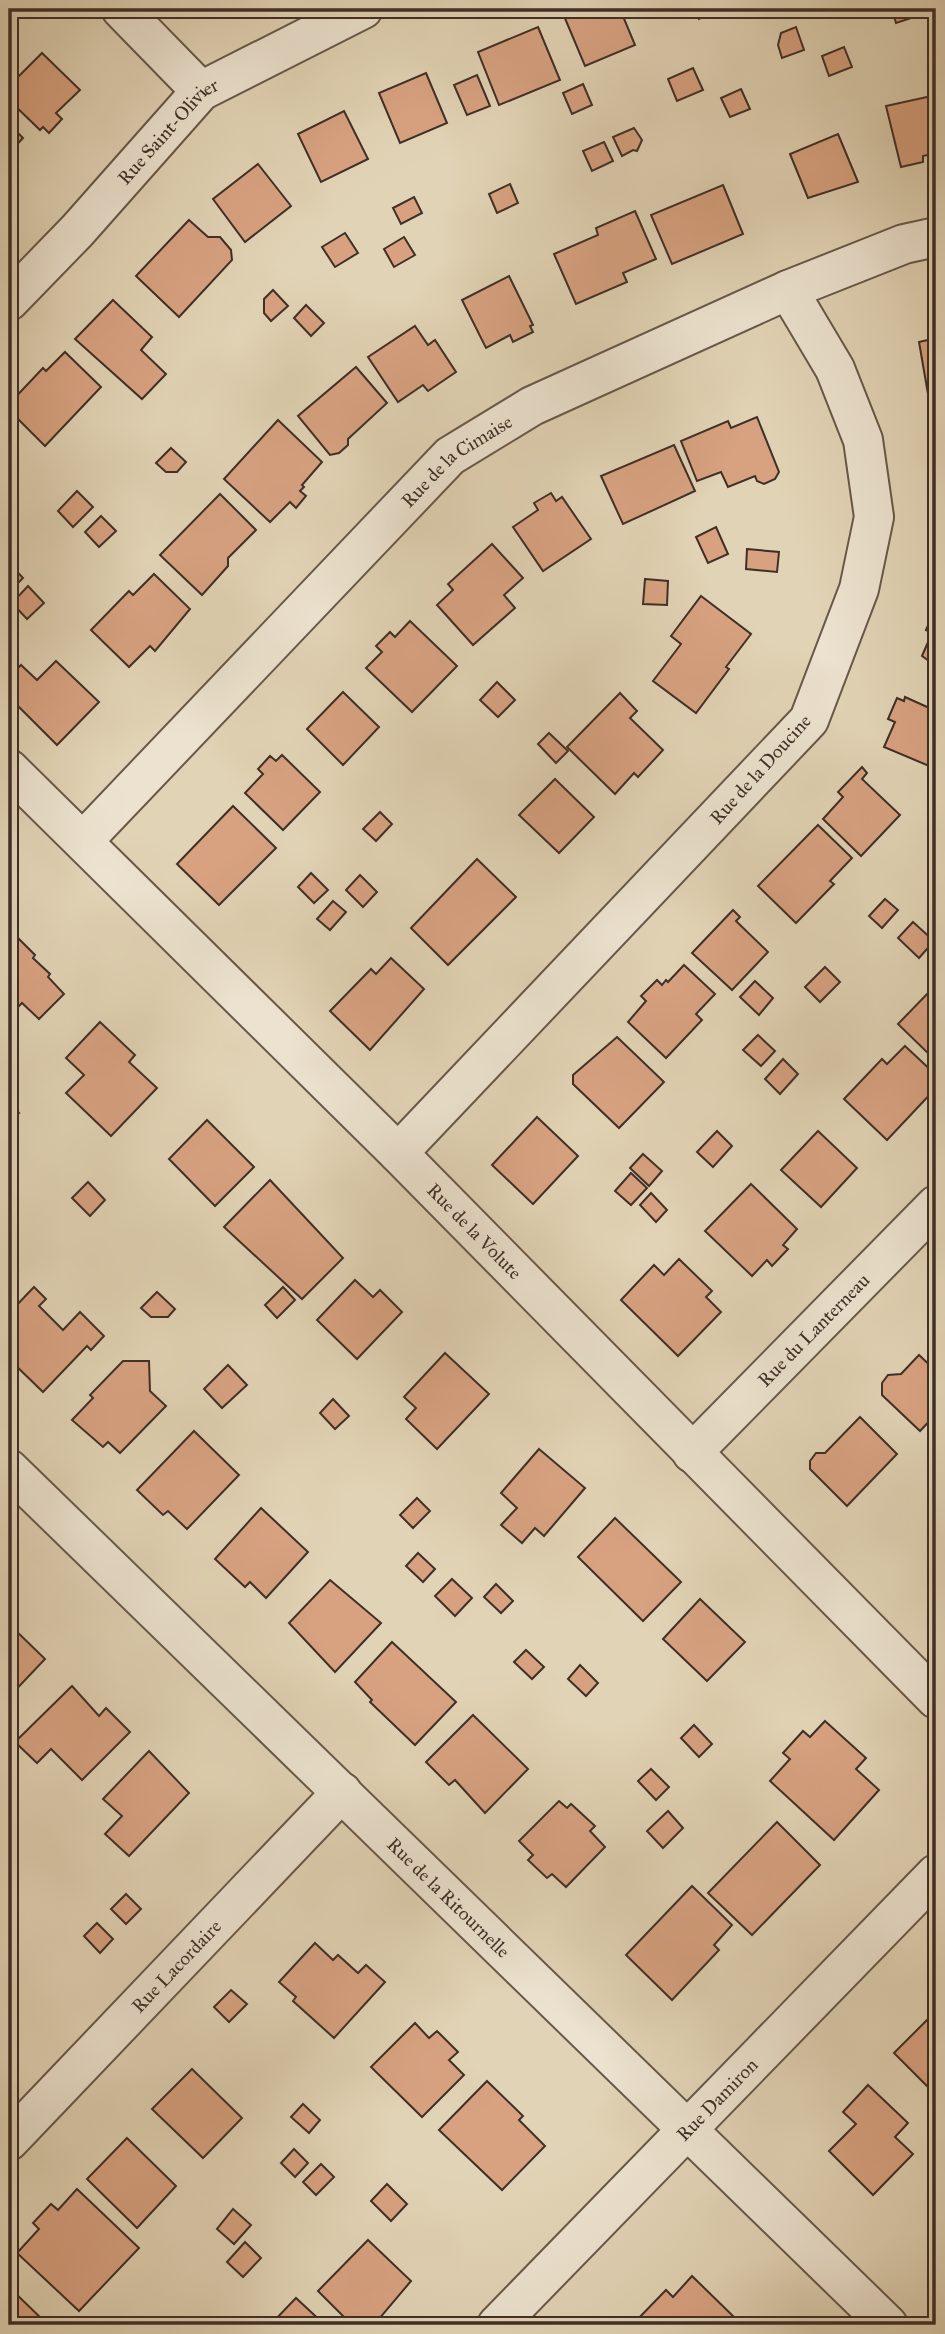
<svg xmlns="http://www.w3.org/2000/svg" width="945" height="2334" viewBox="0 0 945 2334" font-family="'IM FELL Great Primer',serif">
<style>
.building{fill:#d8a281;stroke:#3f2f27;stroke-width:2}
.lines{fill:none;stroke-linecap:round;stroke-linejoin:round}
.minor-casing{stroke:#68584a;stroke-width:42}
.tertiary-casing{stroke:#68584a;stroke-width:42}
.minor{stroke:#ece2cf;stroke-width:38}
.tertiary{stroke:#ece2cf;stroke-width:38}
.labels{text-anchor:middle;stroke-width:5;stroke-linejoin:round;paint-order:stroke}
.street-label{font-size:19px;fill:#3f2f27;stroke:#ece2cf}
</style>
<rect width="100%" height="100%" fill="#e1d3b5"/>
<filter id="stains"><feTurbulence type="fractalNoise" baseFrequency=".00286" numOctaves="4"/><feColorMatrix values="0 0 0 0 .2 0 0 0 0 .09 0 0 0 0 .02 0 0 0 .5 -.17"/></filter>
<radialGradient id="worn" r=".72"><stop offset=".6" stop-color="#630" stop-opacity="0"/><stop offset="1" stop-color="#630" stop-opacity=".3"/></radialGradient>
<g class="building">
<polygon points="582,9 620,9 635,45 585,66 564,16"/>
<polygon points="695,9 722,9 699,19"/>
<polygon points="892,9 918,9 920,15 896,23"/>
<polygon points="538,27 560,80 499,105 478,52"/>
<polygon points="796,27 804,50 782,58 778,45 781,33"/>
<polygon points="844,47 852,67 829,76 822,56"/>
<polygon points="42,53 80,90 56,113 62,119 49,133 43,127 40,130 9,100 9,86"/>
<polygon points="693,68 703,90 677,101 668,79"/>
<polygon points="426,73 447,123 400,143 379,93"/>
<polygon points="477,75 490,106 467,115 454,85"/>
<polygon points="583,84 592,105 572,114 563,93"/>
<polygon points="741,89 750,109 730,117 721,98"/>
<polygon points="936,95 936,153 923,156 923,162 901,167 886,106"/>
<polygon points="344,111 368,159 321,182 298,134"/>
<polygon points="9,124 23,138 9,153"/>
<polygon points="634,128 642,140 637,151 633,150 622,156 613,137"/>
<polygon points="838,134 858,182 808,198 790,154"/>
<polygon points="604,142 613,161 592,171 583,151"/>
<polygon points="258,164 291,206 245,242 213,199"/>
<polygon points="510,184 518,203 497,213 489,194"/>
<polygon points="723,185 743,234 672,264 651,215"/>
<polygon points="414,197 422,213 401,224 393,208"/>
<polygon points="635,211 656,259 623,273 627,282 576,304 554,254 598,235 596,228"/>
<polygon points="189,220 208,237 220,237 231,250 232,260 179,317 136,276"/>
<polygon points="345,233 358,253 335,267 322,247"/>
<polygon points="404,237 415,255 394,267 384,249"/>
<polygon points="509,276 533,325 530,326 533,332 513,342 510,335 486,348 462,300"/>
<polygon points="273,290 288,306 271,321 264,313 264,299"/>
<polygon points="113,300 152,337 141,350 166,374 142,399 75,339"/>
<polygon points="306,305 324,323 311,336 294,318"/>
<polygon points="415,326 428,345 435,340 456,372 428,391 423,385 398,402 368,357"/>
<polygon points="936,338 936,393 928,394 919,342"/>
<polygon points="65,352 101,387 45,446 9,410 9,404 43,368 46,371"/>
<polygon points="356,367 387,403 348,439 348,445 339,453 330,455 298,416"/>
<polygon points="757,417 779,472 775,479 764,484 757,481 755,476 728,487 721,472 697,481 681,441 728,421 731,428"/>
<polygon points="278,420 322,462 302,485 304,487 300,491 306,496 296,508 290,502 270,522 224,479"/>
<polygon points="674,445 695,491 623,524 601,476"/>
<polygon points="171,448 186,462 177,472 166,472 156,463"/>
<polygon points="77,491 93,507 73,527 58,511"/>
<polygon points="551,493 556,501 562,497 591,539 543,571 513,527 538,510 534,503"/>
<polygon points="220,494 256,530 228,558 228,566 202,595 160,555"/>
<polygon points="101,516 116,531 99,547 85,532"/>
<polygon points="716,527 728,554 708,563 696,537"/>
<polygon points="492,544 523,578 504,595 515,608 473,645 437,605 453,590 448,584"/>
<polygon points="747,549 779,552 777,572 746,569"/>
<polygon points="9,563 23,578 9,592"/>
<polygon points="154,574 190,609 155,651 150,646 129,667 91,630 129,591 133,595"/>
<polygon points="645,579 668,581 667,605 643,604"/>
<polygon points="28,586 44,603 27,619 12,603"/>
<polygon points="701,596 751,634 726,667 729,669 696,713 653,681 681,644 671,636"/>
<polygon points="936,607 936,666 922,656 932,633 926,630"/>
<polygon points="410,621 457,666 412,712 366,668 382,652 376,646 390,632 395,637"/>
<polygon points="56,661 99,702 57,745 9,697 9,677 21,665 37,680"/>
<polygon points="497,682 515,700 498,717 480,700"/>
<polygon points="343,692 379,727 343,765 307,729"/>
<polygon points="620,693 637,711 630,718 663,750 638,777 634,773 615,794 567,747"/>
<polygon points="905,697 936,711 934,768 884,747 895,722 888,719 897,698 904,701"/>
<polygon points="549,733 568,751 556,763 538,744"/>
<polygon points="282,755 320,792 283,830 245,793 263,774 258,769 270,756 276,761"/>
<polygon points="862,767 867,773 862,779 900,815 861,856 823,819 843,797 838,792"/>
<polygon points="555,779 594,817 559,853 519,815"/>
<polygon points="233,806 276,848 219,905 177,864"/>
<polygon points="380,812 392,824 376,841 363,829"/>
<polygon points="818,825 852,858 830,881 834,884 796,923 758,886"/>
<polygon points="477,859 516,897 448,965 411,928"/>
<polygon points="311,873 328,890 314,903 298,887"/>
<polygon points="360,875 377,892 363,907 346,890"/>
<polygon points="885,899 898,910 882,928 869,916"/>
<polygon points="333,901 346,912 330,930 317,919"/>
<polygon points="733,910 740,917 736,921 768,952 732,990 692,953"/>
<polygon points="913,922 934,941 919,958 898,938"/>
<polygon points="14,934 35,955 33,958 50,974 48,977 64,994 39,1019 22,1003 11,1014 9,1011 9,939"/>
<polygon points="391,958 424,989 370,1050 330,1011 371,969 376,974"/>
<polygon points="684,965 715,994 696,1014 702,1020 666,1058 628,1022 646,1001 641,996 657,980 662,985 666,980 668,982"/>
<polygon points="825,967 840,982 820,1002 805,987"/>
<polygon points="755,981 773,998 759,1015 740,997"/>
<polygon points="931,990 936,995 936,1061 898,1024"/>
<polygon points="100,1022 135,1055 129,1062 157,1088 111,1136 66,1093 84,1075 66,1058"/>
<polygon points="758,1035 775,1051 761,1066 743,1050"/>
<polygon points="617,1037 664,1082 619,1128 573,1084 573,1075"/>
<polygon points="905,1046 936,1075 936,1088 887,1140 844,1099 882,1059 887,1064"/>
<polygon points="783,1059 798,1074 780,1094 765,1079"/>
<polygon points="9,1102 19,1113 9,1123"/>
<polygon points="537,1117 578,1156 533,1204 492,1165"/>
<polygon points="207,1120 254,1167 215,1206 169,1159"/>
<polygon points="717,1131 732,1146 713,1167 697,1152"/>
<polygon points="818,1131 857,1168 821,1207 781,1170"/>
<polygon points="643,1154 662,1171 649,1186 630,1168"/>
<polygon points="631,1173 647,1188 631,1205 615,1191"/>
<polygon points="270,1180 343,1258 302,1299 224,1227"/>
<polygon points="88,1182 105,1200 90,1216 72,1198"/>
<polygon points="751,1184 797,1229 783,1245 788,1249 772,1266 767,1260 752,1276 705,1231"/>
<polygon points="651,1193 667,1210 656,1222 640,1205"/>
<polygon points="679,1259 712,1291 706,1297 721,1312 678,1356 621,1300 654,1265 664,1275"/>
<polygon points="9,1261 18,1270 9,1280"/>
<polygon points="355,1280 373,1297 380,1290 402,1312 357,1359 317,1320"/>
<polygon points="34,1287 46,1299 39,1306 63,1330 80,1312 104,1336 91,1350 87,1346 43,1392 9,1359 9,1321 17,1313 13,1309"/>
<polygon points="283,1287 295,1300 277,1318 265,1305"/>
<polygon points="157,1292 175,1309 168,1317 151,1317 141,1308"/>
<polygon points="445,1353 489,1394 437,1449 406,1419 416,1408 404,1397"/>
<polygon points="919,1355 936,1371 936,1414 920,1431 882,1395 882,1383 888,1375 901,1374"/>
<polygon points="123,1361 149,1361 150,1391 166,1406 120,1453 108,1442 103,1447 72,1420 93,1398 90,1395"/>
<polygon points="228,1365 247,1385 222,1408 204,1389"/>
<polygon points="333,1399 349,1416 335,1429 320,1413"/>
<polygon points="860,1417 897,1454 847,1506 810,1469 810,1461 816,1453 825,1453"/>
<polygon points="194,1431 239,1475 187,1529 168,1511 163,1515 137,1490"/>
<polygon points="539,1449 585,1488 544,1536 535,1528 522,1543 501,1525 517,1508 501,1493"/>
<polygon points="417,1498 430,1511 413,1528 400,1515"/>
<polygon points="261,1508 308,1552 266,1598 250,1582 245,1587 215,1559"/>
<polygon points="615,1518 681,1582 643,1621 578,1557"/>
<polygon points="418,1553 435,1569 423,1582 406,1566"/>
<polygon points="452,1579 472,1598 455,1616 435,1596"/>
<polygon points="330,1580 381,1623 335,1672 289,1623"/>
<polygon points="496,1584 513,1601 501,1613 484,1597"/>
<polygon points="700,1599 745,1642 707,1681 663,1639"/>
<polygon points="9,1624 45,1659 9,1697"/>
<polygon points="392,1642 456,1702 415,1745 370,1702 372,1700 355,1682"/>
<polygon points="526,1650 544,1667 532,1679 514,1662"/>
<polygon points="580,1665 598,1683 586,1696 568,1679"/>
<polygon points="72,1686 99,1716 106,1708 130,1732 82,1780 51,1749 37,1763 15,1742"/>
<polygon points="473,1715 528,1769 485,1813 455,1780 449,1785 426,1762"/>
<polygon points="825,1721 866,1758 856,1769 879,1790 834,1840 770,1781 790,1759 783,1753 803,1731 810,1737"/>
<polygon points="694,1725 712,1744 699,1757 681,1738"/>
<polygon points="149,1751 189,1793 129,1856 105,1834 122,1816 103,1799"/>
<polygon points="651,1769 669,1787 656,1800 638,1781"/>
<polygon points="559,1801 567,1808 571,1804 595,1826 590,1831 605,1847 566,1887 552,1874 547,1878 528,1860 533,1855 519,1841"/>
<polygon points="668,1811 683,1828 663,1848 647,1831"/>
<polygon points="777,1822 820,1865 752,1935 708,1893"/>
<polygon points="692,1886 732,1925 714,1945 719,1950 672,2000 626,1955"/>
<polygon points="126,1894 141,1909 126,1924 111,1909"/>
<polygon points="97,1923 113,1939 100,1953 84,1936"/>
<polygon points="315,1943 333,1960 338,1955 358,1973 366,1965 385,1982 334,2038 293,2001 296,1997 279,1982"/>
<polygon points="231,1990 247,2004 229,2022 214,2007"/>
<polygon points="932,2015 936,2019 936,2095 894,2053"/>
<polygon points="415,2023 429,2038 437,2031 458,2052 449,2060 464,2075 422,2117 371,2067"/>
<polygon points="192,2069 242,2118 203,2158 152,2109"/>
<polygon points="487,2081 523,2116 519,2120 545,2146 502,2190 439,2130"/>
<polygon points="868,2085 908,2123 895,2137 913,2154 873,2195 829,2151 856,2124 843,2112"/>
<polygon points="303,2104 320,2120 309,2133 291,2117"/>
<polygon points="127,2138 176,2186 137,2228 87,2179"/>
<polygon points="294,2149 308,2163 295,2177 281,2163"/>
<polygon points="321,2164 334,2177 316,2195 303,2182"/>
<polygon points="387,2184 407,2204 391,2221 371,2201"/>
<polygon points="77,2189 139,2248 79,2311 17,2253 39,2229 33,2223 51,2204 58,2210"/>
<polygon points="233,2209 251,2225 234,2244 217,2229"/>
<polygon points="368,2240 411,2281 379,2319 376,2317 368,2325 352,2325 318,2291"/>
<polygon points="245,2242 261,2258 243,2277 227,2262"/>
<polygon points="692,2276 734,2317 725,2325 632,2325 666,2290 673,2297"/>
<polygon points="9,2287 45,2322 42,2325 9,2325"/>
<polygon points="296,2298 325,2325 271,2324"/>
</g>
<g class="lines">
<defs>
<g id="minor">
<polyline points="121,9 201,91"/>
<path id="s1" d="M9,301L77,231L201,91L363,9"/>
<path id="s2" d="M9,769L398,1153L936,1699"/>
<path id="s3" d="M83,841L450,456L532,406L788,290L904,244L936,237"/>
<polyline points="398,1153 809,720 859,589 874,517 863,440 835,369 788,290"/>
<path id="s4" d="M692,1453L936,1205"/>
<path id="s5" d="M9,2141L342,1792"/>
</g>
<g id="tertiary">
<path id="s6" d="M9,1469L888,2325"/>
<path id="s7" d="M497,2325L936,1874"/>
</g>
</defs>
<use href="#minor" class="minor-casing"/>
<use href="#tertiary" class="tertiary-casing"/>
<use href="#minor" class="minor"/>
<use href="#tertiary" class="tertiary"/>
</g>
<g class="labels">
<g class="street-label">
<text dy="7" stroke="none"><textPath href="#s1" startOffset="233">Rue Saint-Olivier</textPath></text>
<text dy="7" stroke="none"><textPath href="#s3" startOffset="534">Rue de la Cimaise</textPath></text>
<text transform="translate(760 769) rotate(-48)" y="7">Rue de la Doucine</text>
<text dy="7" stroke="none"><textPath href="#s2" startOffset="656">Rue de la Volute</textPath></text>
<text dy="7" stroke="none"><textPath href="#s4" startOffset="173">Rue du Lanterneau</textPath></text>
<text dy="7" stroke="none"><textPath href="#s6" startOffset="614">Rue de la Ritournelle</textPath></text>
<text dy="7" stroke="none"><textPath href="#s5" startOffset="242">Rue Lacordaire</textPath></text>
<text dy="7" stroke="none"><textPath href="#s7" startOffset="315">Rue Damiron</textPath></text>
</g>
</g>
<rect width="945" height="2334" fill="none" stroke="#e1d3b5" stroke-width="35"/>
<rect x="10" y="10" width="924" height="2313" fill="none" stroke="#3f2f27" stroke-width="3.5"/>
<rect x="18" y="18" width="910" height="2299" fill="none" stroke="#3f2f27" stroke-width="2"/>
<rect width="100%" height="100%" filter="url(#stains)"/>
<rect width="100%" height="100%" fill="url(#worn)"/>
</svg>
